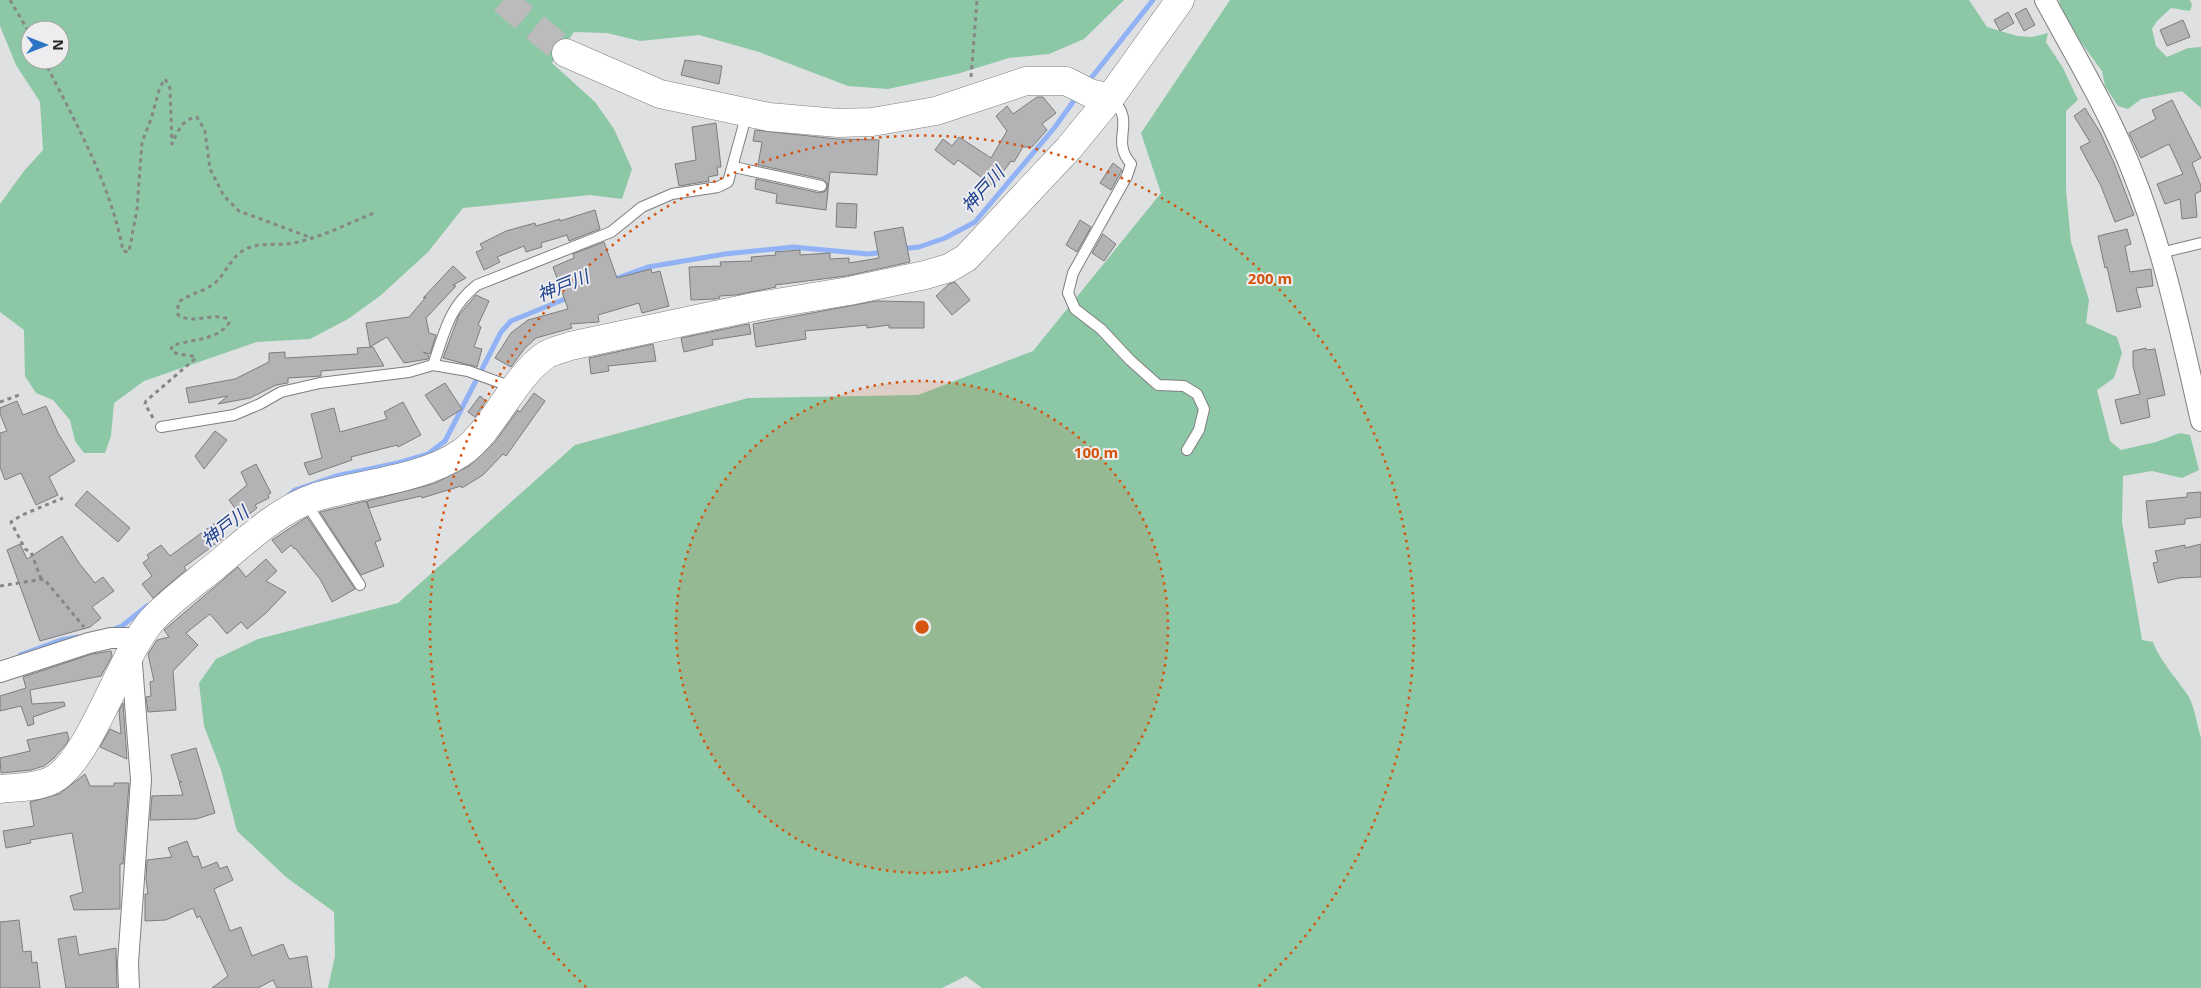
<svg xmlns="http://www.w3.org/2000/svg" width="2201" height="988" viewBox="0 0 2201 988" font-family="'Open Sans','Noto Sans JP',sans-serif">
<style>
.green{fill:#8cc8a5;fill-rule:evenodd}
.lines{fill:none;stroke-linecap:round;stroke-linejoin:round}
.stream{stroke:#91b3f6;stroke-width:5}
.building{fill:#b3b3b5;stroke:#7c7d7e}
.secondary-tunnel{stroke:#bbbbbc;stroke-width:28;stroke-dasharray:28 14;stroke-linecap:butt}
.lane-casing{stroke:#7f7f81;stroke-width:12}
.street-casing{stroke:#7f7f81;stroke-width:22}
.secondary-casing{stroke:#7f7f81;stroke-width:29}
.path{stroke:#858686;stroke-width:3;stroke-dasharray:4 4;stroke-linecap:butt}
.lane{stroke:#fff;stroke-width:10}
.street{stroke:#fff;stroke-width:20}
.secondary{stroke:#fff;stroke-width:28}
.ring{fill:none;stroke:#d5540f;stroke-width:2.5;stroke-dasharray:2.5 5}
.labels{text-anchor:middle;stroke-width:4;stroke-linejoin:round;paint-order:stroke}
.water-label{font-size:18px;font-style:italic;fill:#214290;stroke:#ededef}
.centre{fill:#d5540f;stroke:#ededef;stroke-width:2.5}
.ring-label{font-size:15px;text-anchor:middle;font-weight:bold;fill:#d5540f;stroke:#ededef;stroke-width:4;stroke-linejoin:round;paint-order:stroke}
</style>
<rect width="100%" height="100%" fill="#dfe0e1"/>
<g class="green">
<path d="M0,0H1124L1084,39L1049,54L1009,58L957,74L888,89L848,86L759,52L699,35L640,41L607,33L574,32L552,63L595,102L614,129L632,169L622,199L590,195L463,208L428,252L380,296L348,319L310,339L257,342L144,381L114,403L111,436L105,453H84L75,441L70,420L53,400L36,393L25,376L24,330L0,312V204L24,171L43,150L40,102L16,65L0,26ZM30,30H60V60H30Z"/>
<path d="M1230,0H1969L1987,27L2017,36L2032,37L2048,33L2046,42L2063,68L2078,100L2066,111V190L2071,242L2089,300L2086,323L2117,337L2122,353L2114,378L2097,390L2110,441L2121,450L2156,442L2180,433L2190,435L2199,470L2182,478L2152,471L2123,476L2122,522L2142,640L2153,642C2159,660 2178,680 2189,697C2195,709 2197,725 2201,738V988H982L966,976L942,988H328L335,956L334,912L286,877L237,831L221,770L204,726L199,683L216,659L258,639L398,603L575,445L748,398L918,395L1033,351L1161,193L1141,133Z"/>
<polygon points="2059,0 2190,0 2192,5 2190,11 2171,8 2157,21 2152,29 2156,46 2167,57 2188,48 2201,47 2201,108 2182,91 2141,99 2128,109 2118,106 2105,86 2102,71 2080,41 2060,7"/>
</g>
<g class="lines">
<g class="stream">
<polyline points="1088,82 1153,0"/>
<polyline points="900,249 919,247 945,238 975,222 1055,127 1078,95"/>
<polyline points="612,280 648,267 725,254 793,247 868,254 885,252"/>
<polyline points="288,496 295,490 336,476 398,463 428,454 445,441 501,332 511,321 570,297"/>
<polyline points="111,630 122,626 147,606"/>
<polyline points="20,655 61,640 78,637"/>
</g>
</g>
<g class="building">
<polygon points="2026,8 2035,25 2024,31 2015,14"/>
<polygon points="2008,12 2014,23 2000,31 1994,20"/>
<polygon points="2183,20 2190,37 2167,46 2160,30"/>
<polygon points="685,60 722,66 719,84 681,75"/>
<polygon points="1037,97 1043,97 1056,113 1042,124 1047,130 1032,147 1023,147 1014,162 1011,161 993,186 958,160 954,165 935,150 943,139 952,146 959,137 991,158 1007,131 996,116 1007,106 1013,114"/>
<polygon points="2172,100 2201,158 2192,163 2201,186 2201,191 2195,194 2197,217 2182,219 2180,199 2165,204 2157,184 2183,174 2169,144 2141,158 2129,133 2156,119 2152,110"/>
<polygon points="2085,108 2100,132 2114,163 2134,215 2115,222 2101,186 2080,147 2090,142 2074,116"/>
<polygon points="716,123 721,167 717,167 718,175 708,177 709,181 679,186 675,164 696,160 692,127"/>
<polygon points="755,130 837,139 879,140 877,175 830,172 826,210 776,203 777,194 755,189 756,179 820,193 826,191 828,184 822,179 758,165 762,142 753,141"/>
<polygon points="1113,163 1122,170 1111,190 1100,183"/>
<polygon points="837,203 857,204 856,228 836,227"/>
<polygon points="595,210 600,229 569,241 567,235 541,243 542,247 526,252 524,246 497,257 500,262 484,270 476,252 483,249 480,244 506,231 535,223 536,226 560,219 560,221"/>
<polygon points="1080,220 1091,227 1077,252 1066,245"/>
<polygon points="903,227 910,262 846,276 775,285 776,287 736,295 719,296 720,298 715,299 691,300 689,267 721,266 720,262 752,261 751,257 776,255 775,252 800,250 800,255 830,253 830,259 849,258 849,263 879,258 874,232"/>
<polygon points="2127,229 2131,244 2125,246 2130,272 2151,269 2153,286 2136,288 2141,307 2117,312 2107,267 2105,268 2098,236"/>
<polygon points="1103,234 1116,244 1104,261 1092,253"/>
<polygon points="604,242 617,278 651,269 652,273 660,271 669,306 642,313 639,303 598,315 599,322 570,324 572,328 536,338 525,348 511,367 495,358 511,333 528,320 568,309 553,267 574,258 573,254"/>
<polygon points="453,266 466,278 453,285 456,286 426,318 429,333 436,335 430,354 423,352 429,356 428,359 404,363 387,337 370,347 366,323 409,317 426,297 423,298"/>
<polygon points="955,282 970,300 952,315 936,296 949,284"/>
<polygon points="476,295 489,301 478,325 481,327 474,347 482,349 477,367 443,358 459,315"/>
<polygon points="876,301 924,302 924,328 889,328 889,325 867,328 867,325 805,331 806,339 756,347 753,324"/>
<polygon points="749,324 751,334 712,340 713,345 684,352 681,338"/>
<polygon points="653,344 656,361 608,366 609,371 591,374 589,358"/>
<polygon points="373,347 384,366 321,371 321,376 288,378 288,383 276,385 250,398 218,404 228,396 189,403 186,388 235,379 269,362 269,353 285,352 285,358 358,354 357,348"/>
<polygon points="2146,348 2146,350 2155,349 2165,395 2147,399 2150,417 2121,424 2115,400 2140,394 2133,366 2133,351"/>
<polygon points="445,383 462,409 443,421 425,395"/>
<polygon points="534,393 545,401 506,456 503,454 483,475 462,488 461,486 422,498 421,496 369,508 367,501 433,484 469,466 495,442 518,410 520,412"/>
<polygon points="480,396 486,401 475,417 468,412"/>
<polygon points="17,401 23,415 46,406 58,433 75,461 49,477 58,495 36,505 21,473 5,480 0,467 0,433 7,431 0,414 0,408"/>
<polygon points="403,402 421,435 398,447 397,445 351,457 352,460 309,475 304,463 322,458 311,414 334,408 340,432 387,419 384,412"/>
<polygon points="215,431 227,440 204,469 195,456"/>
<polygon points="256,464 271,493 268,495 269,498 255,505 257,508 243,519 229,500 247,485 241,472"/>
<polygon points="87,491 130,528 118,542 75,505"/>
<polygon points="2201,492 2201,517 2185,519 2185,524 2149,528 2146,501 2187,497 2187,493"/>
<polygon points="366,501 381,540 375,542 384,566 361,575 320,512"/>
<polygon points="307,517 355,589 332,602 320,579 295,548 294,549 291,545 282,553 272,540"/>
<polygon points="215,523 225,537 184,567 186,570 153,598 142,584 152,576 143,563 149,558 147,555 161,545 170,556"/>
<polygon points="62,536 79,563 95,583 103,577 114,591 92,607 101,618 90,627 40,641 7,550 20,544 27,559"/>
<polygon points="2201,544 2201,577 2179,578 2158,583 2153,563 2158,562 2155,551 2185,545 2185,548"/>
<polygon points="266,559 277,571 266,581 286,592 266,613 247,629 241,622 227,634 210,614 186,633 198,645 173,671 176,710 148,712 146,697 151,696 150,682 154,681 148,654 157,640 169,637 164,630 238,567 246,577"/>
<polygon points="111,651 112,656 101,676 30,690 32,704 64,702 65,706 33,717 34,724 28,726 21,706 0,711 0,696 26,688 23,677 92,654"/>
<polygon points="123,703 127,759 100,747 110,729 121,734 119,711"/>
<polygon points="67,732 69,739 66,744 54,758 44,766 31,770 1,773 0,758 30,751 27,740"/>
<polygon points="196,748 215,813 196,819 150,820 152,796 183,795 179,782 182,782 179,781 171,755"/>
<polygon points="85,774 90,786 114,786 114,783 129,783 123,864 120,864 120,909 74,910 70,896 83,892 72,833 30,840 31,843 6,848 3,831 34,826 30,802 59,794"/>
<polygon points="187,841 193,857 198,856 202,868 217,862 220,869 227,866 233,880 214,889 230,931 241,927 252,956 283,944 289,959 307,956 312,988 277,988 273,980 258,988 212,988 228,976 200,916 197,918 193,908 166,920 145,921 145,894 148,894 146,879 147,860 172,857 168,848"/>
<polygon points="19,920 23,952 31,951 32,963 37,962 40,988 0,988 0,922"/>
<polygon points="76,936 79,955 116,948 117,988 66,988 58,939"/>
</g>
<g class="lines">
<polyline class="secondary-tunnel" points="503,0 566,53"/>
<defs>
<g id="lane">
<path d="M1111,98C1138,123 1109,138 1131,164L1127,176L1073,273L1068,293L1075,309L1101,329L1130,360L1158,385L1184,386L1197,394L1204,409L1199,430L1187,450"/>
<polyline points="734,167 821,186"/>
<polyline points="2160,253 2201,243"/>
<path d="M433,365C445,332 448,308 477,285L611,232L642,207L672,194L718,187L728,182L747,113"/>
<polyline points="161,427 234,415 260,404 281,392 320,383 409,372 433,365 468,371 512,387"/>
<polyline points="306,503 360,585"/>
</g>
<g id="street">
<path d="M2045,0C2076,57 2111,115 2134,176C2165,255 2182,339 2201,421"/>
<polyline points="0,672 89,643 111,638 140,638"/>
<polyline points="129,988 128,963 141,780 131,651"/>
</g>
<g id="secondary">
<polyline points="566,53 660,94 769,117 838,123 872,122 936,111 1026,81 1066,81 1090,93 1110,98"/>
<path d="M0,789C17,787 37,788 52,780C89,762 120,657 152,620C170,601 192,585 213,568C244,543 277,510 316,497C362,483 421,480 461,453C494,430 513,377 546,355C552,351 563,349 570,346L758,306L849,291L925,275L949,268L966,258L1069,148L1110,98L1180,0"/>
</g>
</defs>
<use href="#lane" class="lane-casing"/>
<use href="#street" class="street-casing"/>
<use href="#secondary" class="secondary-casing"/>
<g class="path">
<polyline points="10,0 30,34"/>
<path d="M44,60C74,120 111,184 123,251L129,252L137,209L142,142L151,119L160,87L165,79L170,88L172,144C178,131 182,119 197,117L205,131L210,169L224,196L239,211L312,238"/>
<polyline points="971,77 977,0"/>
<polyline points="0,402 22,394"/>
<path d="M153,418L145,404L146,401L196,358C189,353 178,357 171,350L172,346C190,339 217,341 229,323L228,319C212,312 194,325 178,315V303C189,293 204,292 215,283C227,272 231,256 246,249C263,241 280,247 298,242C324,236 349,223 374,213"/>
<polyline points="41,579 31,552 25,549 11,522 22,515 63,498"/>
<polyline points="0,586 44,579 84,627"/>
</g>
<use href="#lane" class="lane"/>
<use href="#street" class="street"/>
<use href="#secondary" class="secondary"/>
</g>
<circle cx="922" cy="627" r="246" fill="#d5540f" fill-opacity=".12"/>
<g class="ring">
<circle cx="922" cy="627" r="246"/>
<path d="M586 987A492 492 0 1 1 1258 987"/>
</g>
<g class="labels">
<g class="water-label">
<text transform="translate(983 190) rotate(-48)" y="6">神戸川</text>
<text transform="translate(563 286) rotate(-22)" y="6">神戸川</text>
<text transform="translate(225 527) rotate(-38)" y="6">神戸川</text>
</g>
</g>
<circle cx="922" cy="627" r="8" class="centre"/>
<g class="ring-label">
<text x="1270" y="284">200 m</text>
<text x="1096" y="458">100 m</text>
</g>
<g transform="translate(45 45) rotate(90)"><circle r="24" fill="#ededef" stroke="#9f9fa0"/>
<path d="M0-4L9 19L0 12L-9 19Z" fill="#2c74c5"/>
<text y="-8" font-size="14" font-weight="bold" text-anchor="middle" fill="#292929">N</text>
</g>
</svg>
